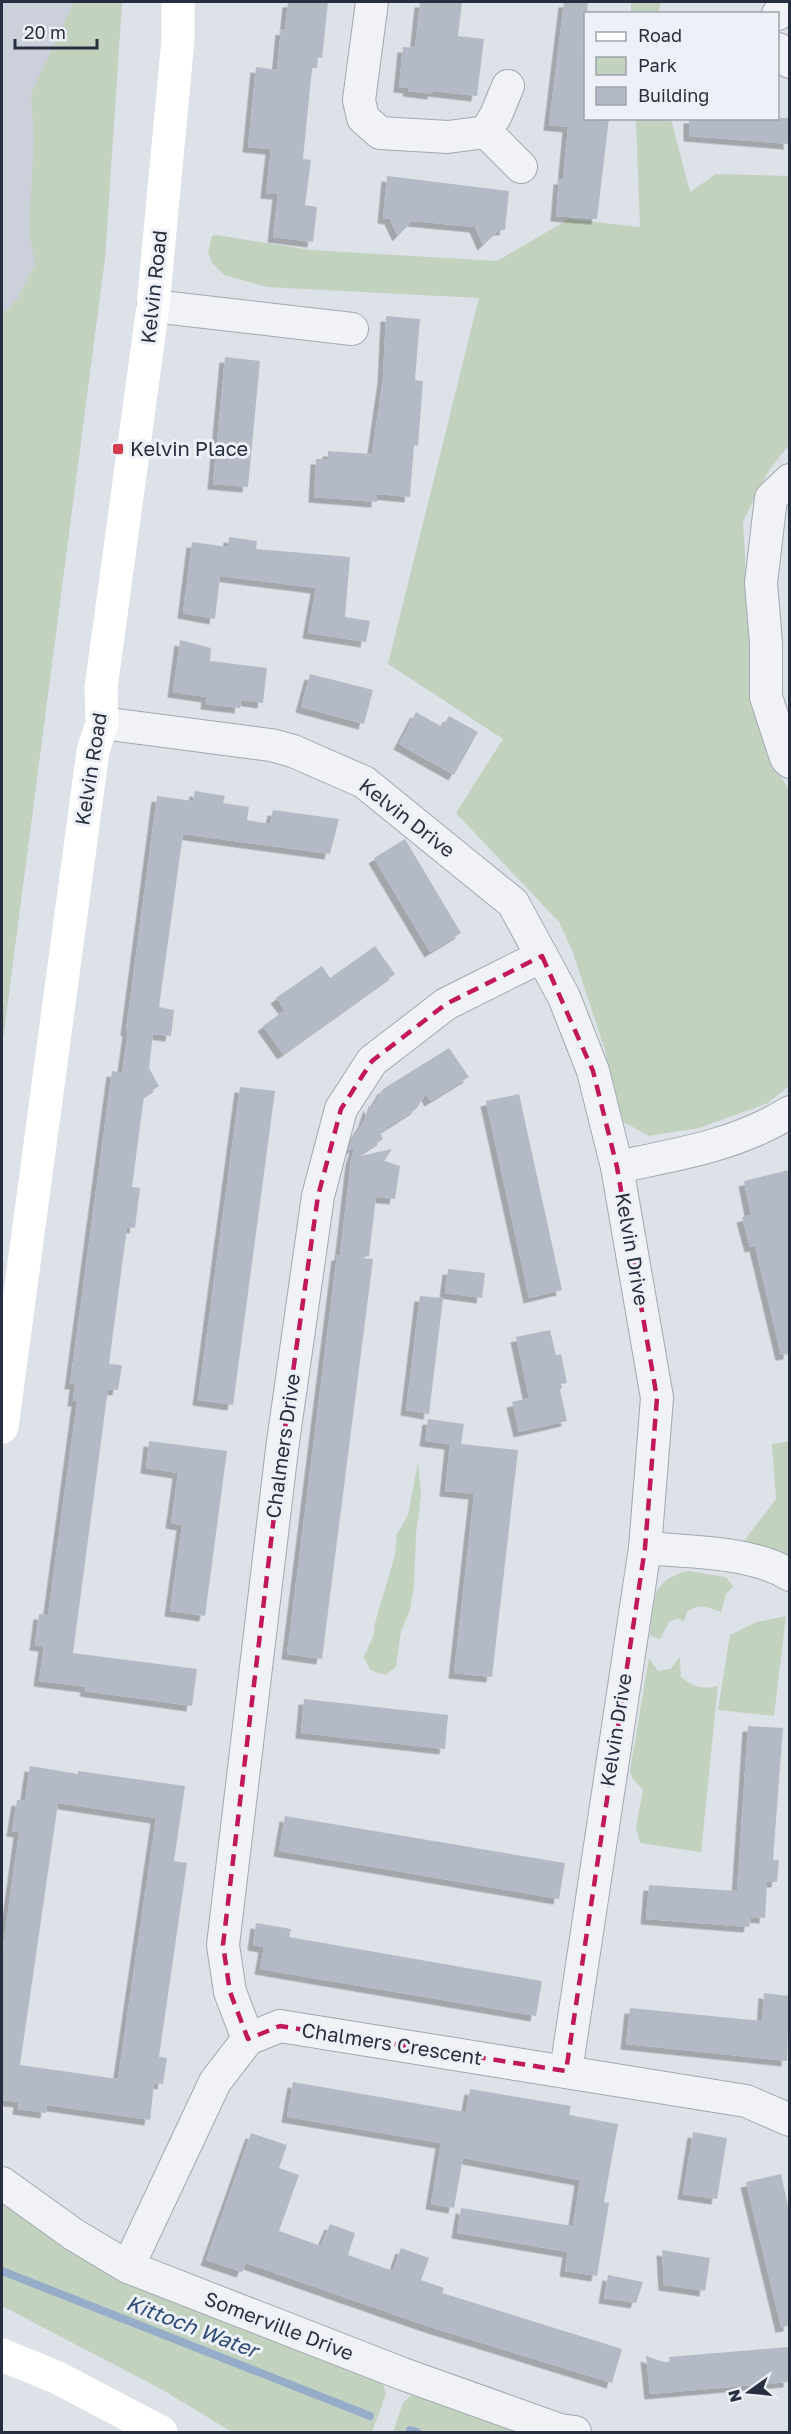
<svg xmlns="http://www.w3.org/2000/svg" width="791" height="2434" viewBox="0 0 791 2434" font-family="'Golos Text',sans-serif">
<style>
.built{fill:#cbd0da}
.green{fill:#c2d2be}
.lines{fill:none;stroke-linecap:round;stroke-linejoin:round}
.stream{stroke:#96adca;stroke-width:8}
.building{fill:#b4bac5;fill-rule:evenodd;filter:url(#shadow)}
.street-casing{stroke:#a2a8b2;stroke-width:34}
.street{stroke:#f0f2f6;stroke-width:32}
.secondary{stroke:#fff;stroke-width:33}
.marked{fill:none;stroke:#c2185b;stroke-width:4.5;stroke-dasharray:12 8;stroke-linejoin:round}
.poi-dot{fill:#d53a4b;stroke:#edf0f6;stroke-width:2}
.labels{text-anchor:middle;stroke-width:6;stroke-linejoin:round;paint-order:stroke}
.street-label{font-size:20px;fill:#262e3f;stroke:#edf0f6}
.poi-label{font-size:20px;fill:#262e3f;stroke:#edf0f6;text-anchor:start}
.water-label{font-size:21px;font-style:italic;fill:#2e4b75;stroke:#edf0f6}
</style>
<defs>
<filter id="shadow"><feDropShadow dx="-5.5" dy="5.5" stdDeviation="0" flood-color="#0004"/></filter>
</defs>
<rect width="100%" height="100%" fill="#dde1e8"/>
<polygon class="built" points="2,2 122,2 105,257 2,1046"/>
<g class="green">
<polygon points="74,2 122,2 105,257 2,1046 2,315 17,299 35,264 29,230 34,138 31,94"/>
<polygon points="631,2 661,2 658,14 631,13"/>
<polygon points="636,119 671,119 690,192 716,174 789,176 789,445 769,470 743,521 751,664 773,762 790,792 789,1086 768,1103 699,1128 649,1136 622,1121 606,1065 606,1053 572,950 559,922 456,813 503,739 388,664 479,298 267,287 224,275 212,263 208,252 212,236 216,235 310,250 497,261 569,219 640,227"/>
<polygon points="789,1441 789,1559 744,1541 776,1499 772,1444"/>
<polygon points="418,1462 421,1496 416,1534 414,1585 410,1610 401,1631 396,1667 385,1675 370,1670 364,1657 374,1634 375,1623 395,1555 397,1534 408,1515"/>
<path d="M688,1571L726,1577L733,1587L726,1594L721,1612C708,1607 699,1603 687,1612L684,1622L678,1618L669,1622L660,1639L650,1636C653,1602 649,1581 688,1571Z"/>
<polygon points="786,1616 774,1716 718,1710 730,1635 757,1622"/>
<path d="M680,1657L681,1677C693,1687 703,1690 718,1686L701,1852L640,1843L636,1827L643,1790L633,1779L630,1771L649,1658L658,1671L671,1669Z"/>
<polygon points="2,2198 95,2265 239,2328 290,2343 383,2383 386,2394 372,2432 232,2432 163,2390 2,2306"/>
<polygon points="418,2389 536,2432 393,2432 403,2403"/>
</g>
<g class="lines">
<g class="stream">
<polyline points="2,2271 370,2416"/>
<polyline points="410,2430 417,2432"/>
</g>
</g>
<g class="building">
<polygon points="288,2 328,2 322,58 318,57 317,68 312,68 303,159 311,160 305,205 317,207 313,242 273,237 278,194 266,193 271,149 248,147 256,67 277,70 281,29 285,30"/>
<polygon points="420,2 462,2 458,36 484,39 477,96 433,91 433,94 408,91 409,88 399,87 403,47 415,48"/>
<polygon points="564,2 588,2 583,50 585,51 585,118 609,118 597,219 556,216 559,179 563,179 568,127 549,125"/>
<polygon points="689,118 789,118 789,144 689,136"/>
<polygon points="387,176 509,191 505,230 499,230 483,245 475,227 412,221 398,236 390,219 383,218"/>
<polygon points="386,316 420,319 415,380 423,381 418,446 414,445 410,497 377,494 377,502 314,497 316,459 328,459 328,451 372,454 383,378"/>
<polygon points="225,357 260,361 248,487 213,484"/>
<polygon points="229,537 257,541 256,549 350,557 345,617 370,621 366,642 308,633 316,588 220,576 215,619 183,613 192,542 228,547"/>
<polygon points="180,640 211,648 210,661 267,668 263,703 241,700 240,708 206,704 207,697 173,692"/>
<polygon points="310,674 373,690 364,724 301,707"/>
<polygon points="416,712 442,727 449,716 478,732 454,775 399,744"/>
<polygon points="195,791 225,796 223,803 249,807 247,820 270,824 273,810 339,819 330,854 183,834 159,1007 174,1010 171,1036 153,1034 149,1068 159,1086 144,1096 132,1187 140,1188 135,1228 127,1227 109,1364 122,1365 118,1390 108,1389 73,1653 197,1669 192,1706 85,1691 86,1687 39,1681 44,1646 35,1645 39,1614 48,1615 77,1401 73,1401 75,1384 70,1384 112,1071 122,1073 128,1031 126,1030 157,796 193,801"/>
<polygon points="405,839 461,933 430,952 374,858"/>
<polygon points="375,946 395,974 283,1054 263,1026 285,1010 276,998 322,966 330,978"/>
<polygon points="449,1048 469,1077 430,1101 426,1094 416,1109 380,1132 383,1139 356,1157 392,1149 384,1161 400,1166 395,1199 376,1197 369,1256 359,1258 373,1259 322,1659 287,1654 337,1255 340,1255 351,1160 355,1147 348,1151 351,1142 364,1121 369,1105 371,1110 383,1089"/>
<polygon points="240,1087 275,1091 233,1405 198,1400"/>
<polygon points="519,1094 562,1290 529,1298 486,1101"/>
<polygon points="789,1170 789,1354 781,1355 755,1246 750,1247 742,1217 751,1215 744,1181"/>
<polygon points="448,1269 485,1273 482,1298 445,1293"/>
<polygon points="420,1296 443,1298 429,1414 406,1410"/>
<polygon points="550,1330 556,1355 561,1354 567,1383 559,1385 567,1421 519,1432 512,1402 529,1398 516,1337"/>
<polygon points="428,1419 464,1424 461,1444 518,1450 492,1677 454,1673 474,1494 445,1491 450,1444 425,1441"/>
<polygon points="149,1441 227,1451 205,1616 170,1611 182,1525 171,1523 178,1473 146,1468"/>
<polygon points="304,1699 448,1715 445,1749 301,1733"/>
<polygon points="748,1726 783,1728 773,1860 779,1860 777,1882 767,1882 765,1918 751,1917 749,1927 646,1919 649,1885 737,1891"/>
<path d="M30,1766L78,1774V1771L185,1786L174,1861L187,1863L159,2057L167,2058L163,2084L154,2083L150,2120L47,2105L46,2113L18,2109L19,2102L2,2100V1955L19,1832L12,1831L17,1800L25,1801ZM58,1803L156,1818L118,2079L20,2065Z"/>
<polygon points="285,1816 565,1863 559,1899 279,1851"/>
<polygon points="256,1923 291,1929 289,1937 542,1981 536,2016 260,1969 264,1947 253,1945"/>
<polygon points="764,1993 789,1996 787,2061 626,2044 630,2008 762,2021"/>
<polygon points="293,2082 466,2112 470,2089 571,2106 569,2115 618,2124 604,2202 609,2203 597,2276 565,2271 568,2252 457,2233 461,2208 573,2226 580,2180 463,2158 454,2208 431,2204 441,2143 287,2117"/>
<polygon points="693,2132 727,2138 717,2199 683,2194"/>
<polygon points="251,2133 287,2145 279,2168 299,2175 279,2231 321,2246 330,2224 355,2233 348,2255 393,2271 401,2248 429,2258 421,2280 444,2288 442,2293 622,2349 612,2383 430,2327 246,2263 242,2272 206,2260"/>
<polygon points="781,2174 789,2211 789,2326 781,2327 746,2182"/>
<polygon points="662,2250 710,2258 705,2291 664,2285"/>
<polygon points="608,2275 643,2282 636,2303 604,2298"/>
<polygon points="789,2347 789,2382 650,2394 646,2356 670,2364 669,2357"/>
</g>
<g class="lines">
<defs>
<g id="street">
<polyline points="372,2 359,100 363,118 380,133 448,137 486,132 496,115 508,86"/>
<polyline points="778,14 790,2"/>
<polyline points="778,49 790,62"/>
<polyline points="486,132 521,167"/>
<polyline points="153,306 352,329"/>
<polyline points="790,480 771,498 761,583 766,643 766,697 786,758 790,762"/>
<polyline points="102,723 271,745 293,751 364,782 513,903 564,997 593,1071 617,1167 657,1398 645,1548 566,2071"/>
<path d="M617,1167C675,1155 738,1145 790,1112"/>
<path d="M645,1548C688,1552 752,1551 790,1575"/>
<polyline points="248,2039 230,1992 223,1945 282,1449 318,1196 341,1109 372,1061 446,1004 542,956"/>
<polyline points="2,2183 73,2234 128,2267 403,2374 560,2430 575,2432"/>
<polyline points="128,2267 215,2082 248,2039 280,2026 746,2101 790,2120"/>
</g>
</defs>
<use href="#street" class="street-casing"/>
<use href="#street" class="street"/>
<g class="secondary">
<polyline points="2,1427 93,751 102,723 101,688 153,306 178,40 178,2"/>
<polyline points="2,2355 56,2377 161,2432"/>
</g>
</g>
<path class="marked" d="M542,956L593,1071L617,1167L657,1398L645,1548L566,2071L280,2026L248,2039L230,1992L223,1945L282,1449L318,1196L341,1109L372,1061L446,1004Z"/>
<rect class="poi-dot" x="112" y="443" width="12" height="12" rx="3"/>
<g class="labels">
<g class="street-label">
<text transform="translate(154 287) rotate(-84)" y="7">Kelvin Road</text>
<text transform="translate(91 769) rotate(-81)" y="7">Kelvin Road</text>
<text transform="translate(407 818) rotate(38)" y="7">Kelvin Drive</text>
<text transform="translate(632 1249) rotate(80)" y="7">Kelvin Drive</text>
<text transform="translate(283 1446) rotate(-82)" y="7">Chalmers Drive</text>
<text transform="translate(616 1730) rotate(-81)" y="7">Kelvin Drive</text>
<text transform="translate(392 2044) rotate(9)" y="7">Chalmers Crescent</text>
<text transform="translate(279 2326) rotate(21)" y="7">Somerville Drive</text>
</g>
<g class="poi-label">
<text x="130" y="456">Kelvin Place</text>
</g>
<g class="water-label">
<text transform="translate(192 2327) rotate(21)" y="7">Kittoch Water</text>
</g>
</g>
<rect width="791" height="2434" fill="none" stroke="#262e3f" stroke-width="6"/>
<rect x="584" y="12" width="195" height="108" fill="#edf0f6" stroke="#9da2ad" stroke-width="1.5"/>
<rect x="596" y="32" width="30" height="9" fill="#ffffff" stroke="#9da2ad" stroke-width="1.5"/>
<text x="638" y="42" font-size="18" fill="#262e3f">Road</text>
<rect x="596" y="57" width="30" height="18" fill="#c2d2be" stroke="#9da2ad" stroke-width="1.5"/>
<text x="638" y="72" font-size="18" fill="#262e3f">Park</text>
<rect x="596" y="87" width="30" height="18" fill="#b4bac5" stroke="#9da2ad" stroke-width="1.5"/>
<text x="638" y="102" font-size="18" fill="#262e3f">Building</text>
<g transform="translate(749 2392) rotate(255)" stroke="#edf0f6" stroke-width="4.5" paint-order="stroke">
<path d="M0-4.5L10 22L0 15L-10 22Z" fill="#262e3f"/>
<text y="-9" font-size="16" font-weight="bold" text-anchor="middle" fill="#262e3f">N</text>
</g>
<path d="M15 39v9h82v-9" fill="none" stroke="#262e3f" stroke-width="3"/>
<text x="24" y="39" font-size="18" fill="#262e3f" stroke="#edf0f6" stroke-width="4.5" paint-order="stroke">20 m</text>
</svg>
